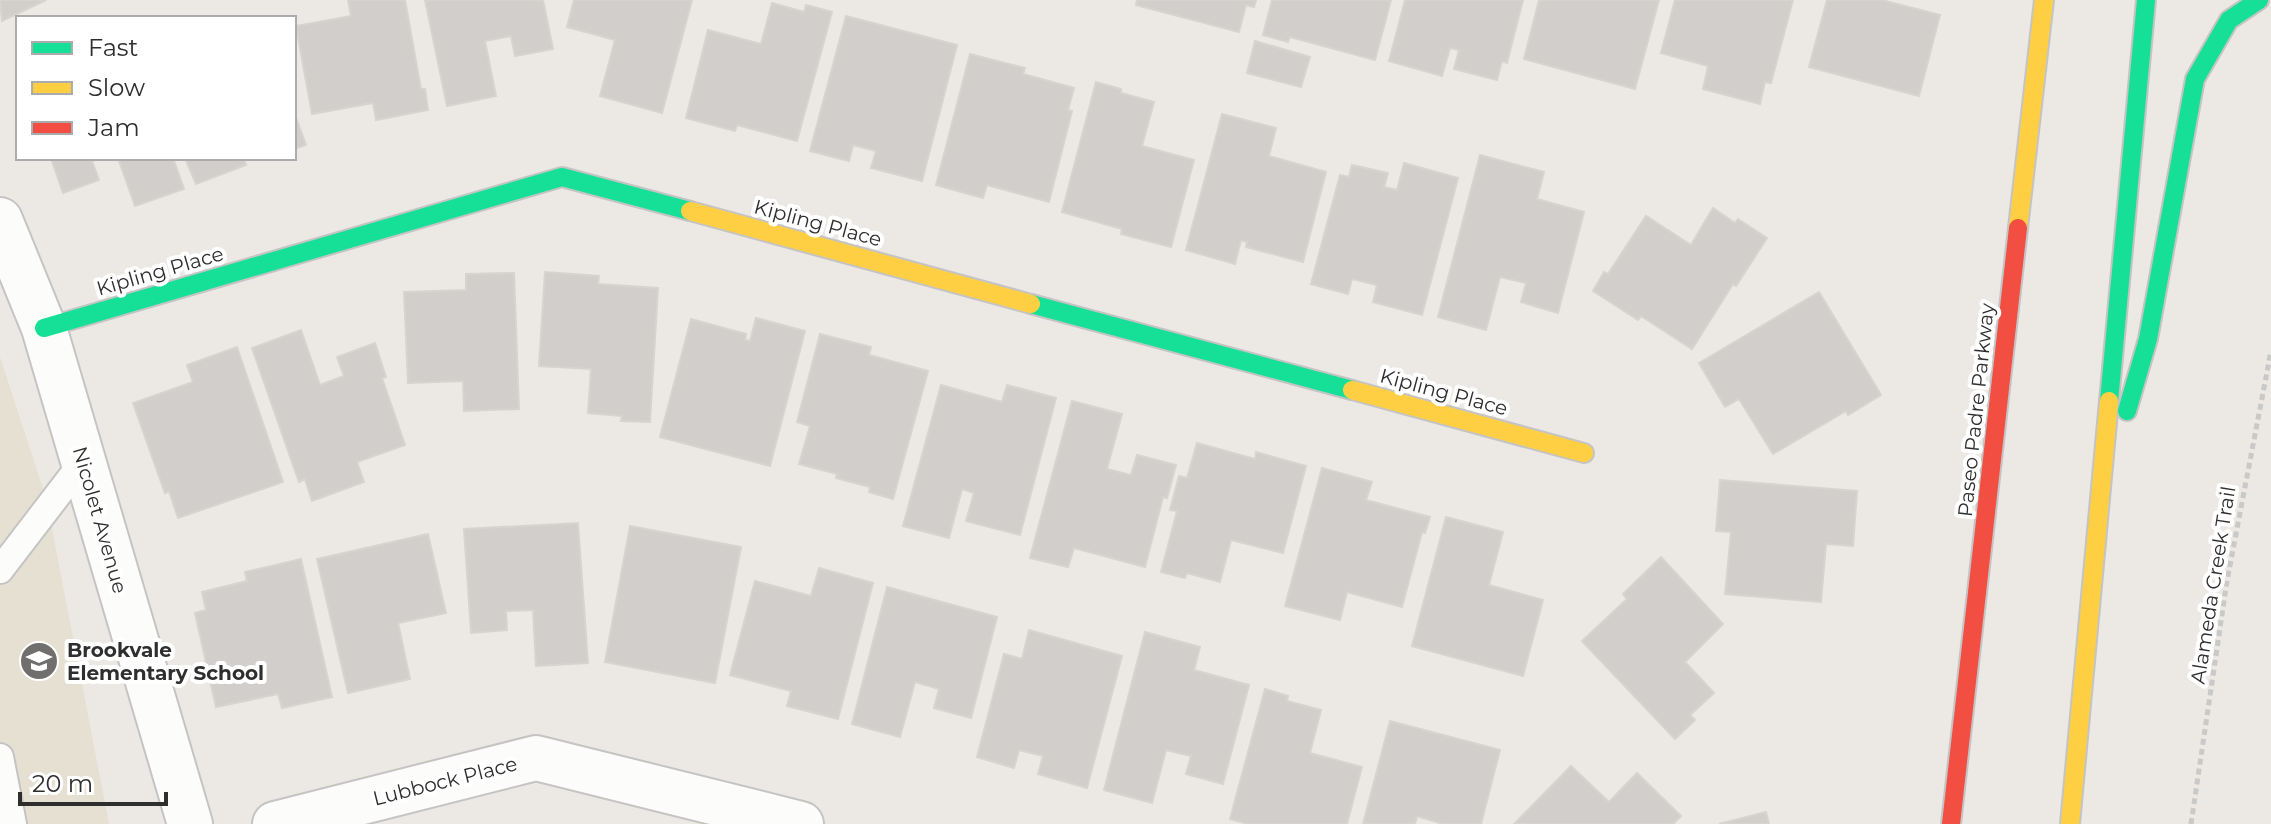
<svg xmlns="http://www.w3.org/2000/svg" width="2271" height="824" viewBox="0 0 2271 824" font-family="Montserrat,sans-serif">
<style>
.education{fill:#e6e0d3}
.building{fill:#d1cecb;stroke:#d7d4d0;stroke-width:2}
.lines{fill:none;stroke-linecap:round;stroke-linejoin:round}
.lane-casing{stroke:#c5c4c5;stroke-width:30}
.street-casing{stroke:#c5c4c5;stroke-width:48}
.fast-casing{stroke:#c5c4c5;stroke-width:22}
.slow-casing{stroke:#c5c4c5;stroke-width:22}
.jam-casing{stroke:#c5c4c5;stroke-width:22}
.path{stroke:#c9c9c8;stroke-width:5;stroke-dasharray:6 4;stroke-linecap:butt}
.lane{stroke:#fcfcfb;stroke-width:26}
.street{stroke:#fcfcfb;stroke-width:44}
.fast{stroke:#16e098;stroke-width:18}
.slow{stroke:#ffcf43;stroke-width:18}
.jam{stroke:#f24e42;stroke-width:18}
.labels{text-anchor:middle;stroke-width:8;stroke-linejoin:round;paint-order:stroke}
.street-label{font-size:20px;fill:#2e2e2e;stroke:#fff}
.poi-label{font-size:20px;font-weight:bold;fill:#2e2e2e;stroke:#fff;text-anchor:start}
</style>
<rect width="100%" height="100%" fill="#ece8e4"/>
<polygon class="education" points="0,357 46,498 109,824 0,824"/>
<g class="building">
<polygon points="0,0 46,0 2,21"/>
<polygon points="348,0 405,0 421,89 425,89 428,110 376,120 373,103 312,114 296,26 351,16"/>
<polygon points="425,0 543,0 553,49 515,56 511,36 485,41 496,96 447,106"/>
<polygon points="574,0 692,0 662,113 600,96 615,40 567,27"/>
<polygon points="1137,0 1256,0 1254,7 1246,5 1239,32 1136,5"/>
<polygon points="1272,0 1391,0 1375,60 1290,37 1288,42 1263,35"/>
<polygon points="1405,0 1523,0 1507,63 1502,61 1497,80 1454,69 1459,50 1450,48 1442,76 1389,61"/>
<polygon points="1539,0 1659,0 1635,89 1524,59"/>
<polygon points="1675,0 1793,0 1771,83 1765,82 1760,104 1703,89 1708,66 1661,53"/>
<polygon points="1827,0 1882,0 1940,15 1919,96 1809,67"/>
<polygon points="772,3 804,12 806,5 832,12 797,141 737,125 735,131 686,118 708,30 761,44"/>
<polygon points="846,16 957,45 922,181 871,168 876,151 853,145 849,161 810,151"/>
<polygon points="1255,41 1310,57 1301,87 1247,73"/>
<polygon points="970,54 1025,68 1023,74 1074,88 1068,110 1072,111 1049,202 987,185 983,198 936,185"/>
<polygon points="1096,82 1121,89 1121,93 1154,102 1142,146 1194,160 1171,247 1121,234 1122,229 1062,212"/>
<polygon points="294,112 306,145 294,149"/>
<polygon points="1222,114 1276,128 1269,156 1326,172 1303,262 1246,247 1247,242 1241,240 1235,264 1186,250"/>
<polygon points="1480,155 1544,172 1537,199 1584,212 1558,313 1521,302 1526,283 1500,277 1486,330 1438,317"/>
<polygon points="51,158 100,158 92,161 99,180 63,193"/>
<polygon points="118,158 173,158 184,189 135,206"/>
<polygon points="185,158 243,158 246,165 196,184"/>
<polygon points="1404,163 1458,178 1422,315 1373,302 1377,285 1352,279 1348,294 1311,284 1340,175 1349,177 1352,165 1388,173 1384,187 1397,190"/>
<polygon points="1713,208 1735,223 1738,219 1767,238 1736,286 1733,284 1692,349 1641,316 1638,320 1593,291 1604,272 1608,274 1646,216 1691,245"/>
<polygon points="545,272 599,276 598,284 658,288 650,422 621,421 622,416 588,413 591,369 539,366"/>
<polygon points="514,273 519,409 464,411 463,381 408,383 404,292 466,290 466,274"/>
<polygon points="1819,292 1881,395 1848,415 1846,411 1773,454 1739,399 1725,407 1699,363"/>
<polygon points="756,318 805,331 770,466 660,437 691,319 746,334 745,340 750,341"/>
<polygon points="301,330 320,385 344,376 337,357 375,343 386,377 382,378 405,445 357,462 364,482 312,501 305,479 299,482 252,348"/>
<polygon points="820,334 871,347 869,355 928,371 893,499 869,492 870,487 836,478 837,474 799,464 810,426 797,422"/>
<polygon points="237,347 283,482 178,518 169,491 165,493 133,403 193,382 187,365"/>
<polygon points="941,385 1002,402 1007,385 1056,398 1020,535 966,521 974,493 962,489 949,538 903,526"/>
<polygon points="1072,401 1122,414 1107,469 1131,475 1137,455 1176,465 1167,498 1163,497 1145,567 1074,548 1068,567 1030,558"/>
<polygon points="1197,443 1255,459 1256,452 1306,466 1283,553 1231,540 1220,582 1187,573 1185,578 1161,572 1177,511 1170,510 1179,476 1187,478"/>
<polygon points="1322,468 1372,482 1366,500 1430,517 1425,533 1422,532 1402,607 1347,592 1340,620 1285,606"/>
<polygon points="1720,480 1857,491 1853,546 1826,544 1821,602 1725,594 1731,532 1716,531"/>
<polygon points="1446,517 1503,532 1489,585 1543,600 1523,676 1412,646"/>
<polygon points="578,523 588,663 536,666 533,610 506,611 507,630 471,633 464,529"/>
<polygon points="630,526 741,547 715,683 605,662"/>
<polygon points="428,534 446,613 398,623 410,679 348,693 317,559"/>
<polygon points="1661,557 1723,624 1685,662 1714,693 1690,715 1695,720 1675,739 1582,641 1627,599 1623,594"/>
<polygon points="301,559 332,697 282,708 278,694 216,707 195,613 206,610 202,592 247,581 245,572"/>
<polygon points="819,568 873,583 838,719 787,706 791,691 730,675 755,581 811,596"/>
<polygon points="887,587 997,617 971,718 934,708 939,689 915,682 900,737 852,724"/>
<polygon points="1029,630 1122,656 1087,788 1038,774 1043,756 1019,750 1014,768 977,757 1004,654 1022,659"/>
<polygon points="1145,632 1200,647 1194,670 1249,685 1223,784 1186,774 1191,756 1166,750 1152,803 1104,790"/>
<polygon points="1265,689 1288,696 1287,701 1321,710 1310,753 1362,767 1347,824 1248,824 1230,819"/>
<polygon points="1390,721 1500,750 1481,824 1443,824 1417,816 1415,824 1363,824"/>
<polygon points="1571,766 1609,802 1637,773 1681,816 1673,824 1514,824"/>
<polygon points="1766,812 1769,824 1719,824"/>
</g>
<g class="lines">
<defs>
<g id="lane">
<polyline points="0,570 83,462"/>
<polyline points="0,757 13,824"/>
</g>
<g id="street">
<polyline points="0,220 44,328 190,824"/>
<polyline points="275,824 536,758 801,824"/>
</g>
<g id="fast">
<polyline points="1031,304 1352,390"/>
<polyline points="44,328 562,177 690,211"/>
<polyline points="2109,401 2146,0"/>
<polyline points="2127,411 2148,339 2195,79 2229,20 2259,0"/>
</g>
<g id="slow">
<polyline points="690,211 1031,304"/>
<polyline points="2018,228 2044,0"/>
<polyline points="1352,390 1584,453"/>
<polyline points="2070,824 2109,401"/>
</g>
<polyline id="jam" points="1951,824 2018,228"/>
</defs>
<use href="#lane" class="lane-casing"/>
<use href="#street" class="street-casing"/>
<use href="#fast" class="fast-casing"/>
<use href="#slow" class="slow-casing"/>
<use href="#jam" class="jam-casing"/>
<polyline class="path" points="2191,824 2227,581 2271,351"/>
<use href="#lane" class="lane"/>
<use href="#street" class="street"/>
<use href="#fast" class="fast"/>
<use href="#slow" class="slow"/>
<use href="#jam" class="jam"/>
</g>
<defs>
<symbol id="school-disc" viewBox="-11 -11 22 22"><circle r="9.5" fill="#706f6e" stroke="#fff"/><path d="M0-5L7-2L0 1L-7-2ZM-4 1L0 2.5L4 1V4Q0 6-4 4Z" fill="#fff"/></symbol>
</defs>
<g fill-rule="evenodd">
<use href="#school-disc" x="17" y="639" width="44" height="44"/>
</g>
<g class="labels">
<g class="street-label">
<text transform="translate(818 223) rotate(15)" y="7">Kipling Place</text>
<text transform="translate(160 271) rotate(-16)" y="7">Kipling Place</text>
<text transform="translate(1444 392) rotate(15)" y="7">Kipling Place</text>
<text transform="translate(1976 410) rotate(-84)" y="7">Paseo Padre Parkway</text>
<text transform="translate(100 520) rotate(74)" y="7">Nicolet Avenue</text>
<text transform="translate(2213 585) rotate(-81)" y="7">Alameda Creek Trail</text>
<text transform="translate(445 781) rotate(-14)" y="7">Lubbock Place</text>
</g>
<g class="poi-label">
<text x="67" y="657">Brookvale<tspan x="67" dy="23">Elementary School</tspan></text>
</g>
</g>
<rect x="16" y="16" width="280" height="144" fill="#ffffff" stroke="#ababab" stroke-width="2"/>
<rect x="32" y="42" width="40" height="12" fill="#16e098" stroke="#ababab" stroke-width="2"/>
<text x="88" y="56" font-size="24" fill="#2e2e2e">Fast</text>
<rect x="32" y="82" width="40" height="12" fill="#ffcf43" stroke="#ababab" stroke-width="2"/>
<text x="88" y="96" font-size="24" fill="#2e2e2e">Slow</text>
<rect x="32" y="122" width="40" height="12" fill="#f24e42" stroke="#ababab" stroke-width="2"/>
<text x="88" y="136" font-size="24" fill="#2e2e2e">Jam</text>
<path d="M20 792v12h146v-12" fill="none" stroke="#2e2e2e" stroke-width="4"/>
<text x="32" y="792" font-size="24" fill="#2e2e2e" stroke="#ffffff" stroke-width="6" paint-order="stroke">20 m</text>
</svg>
